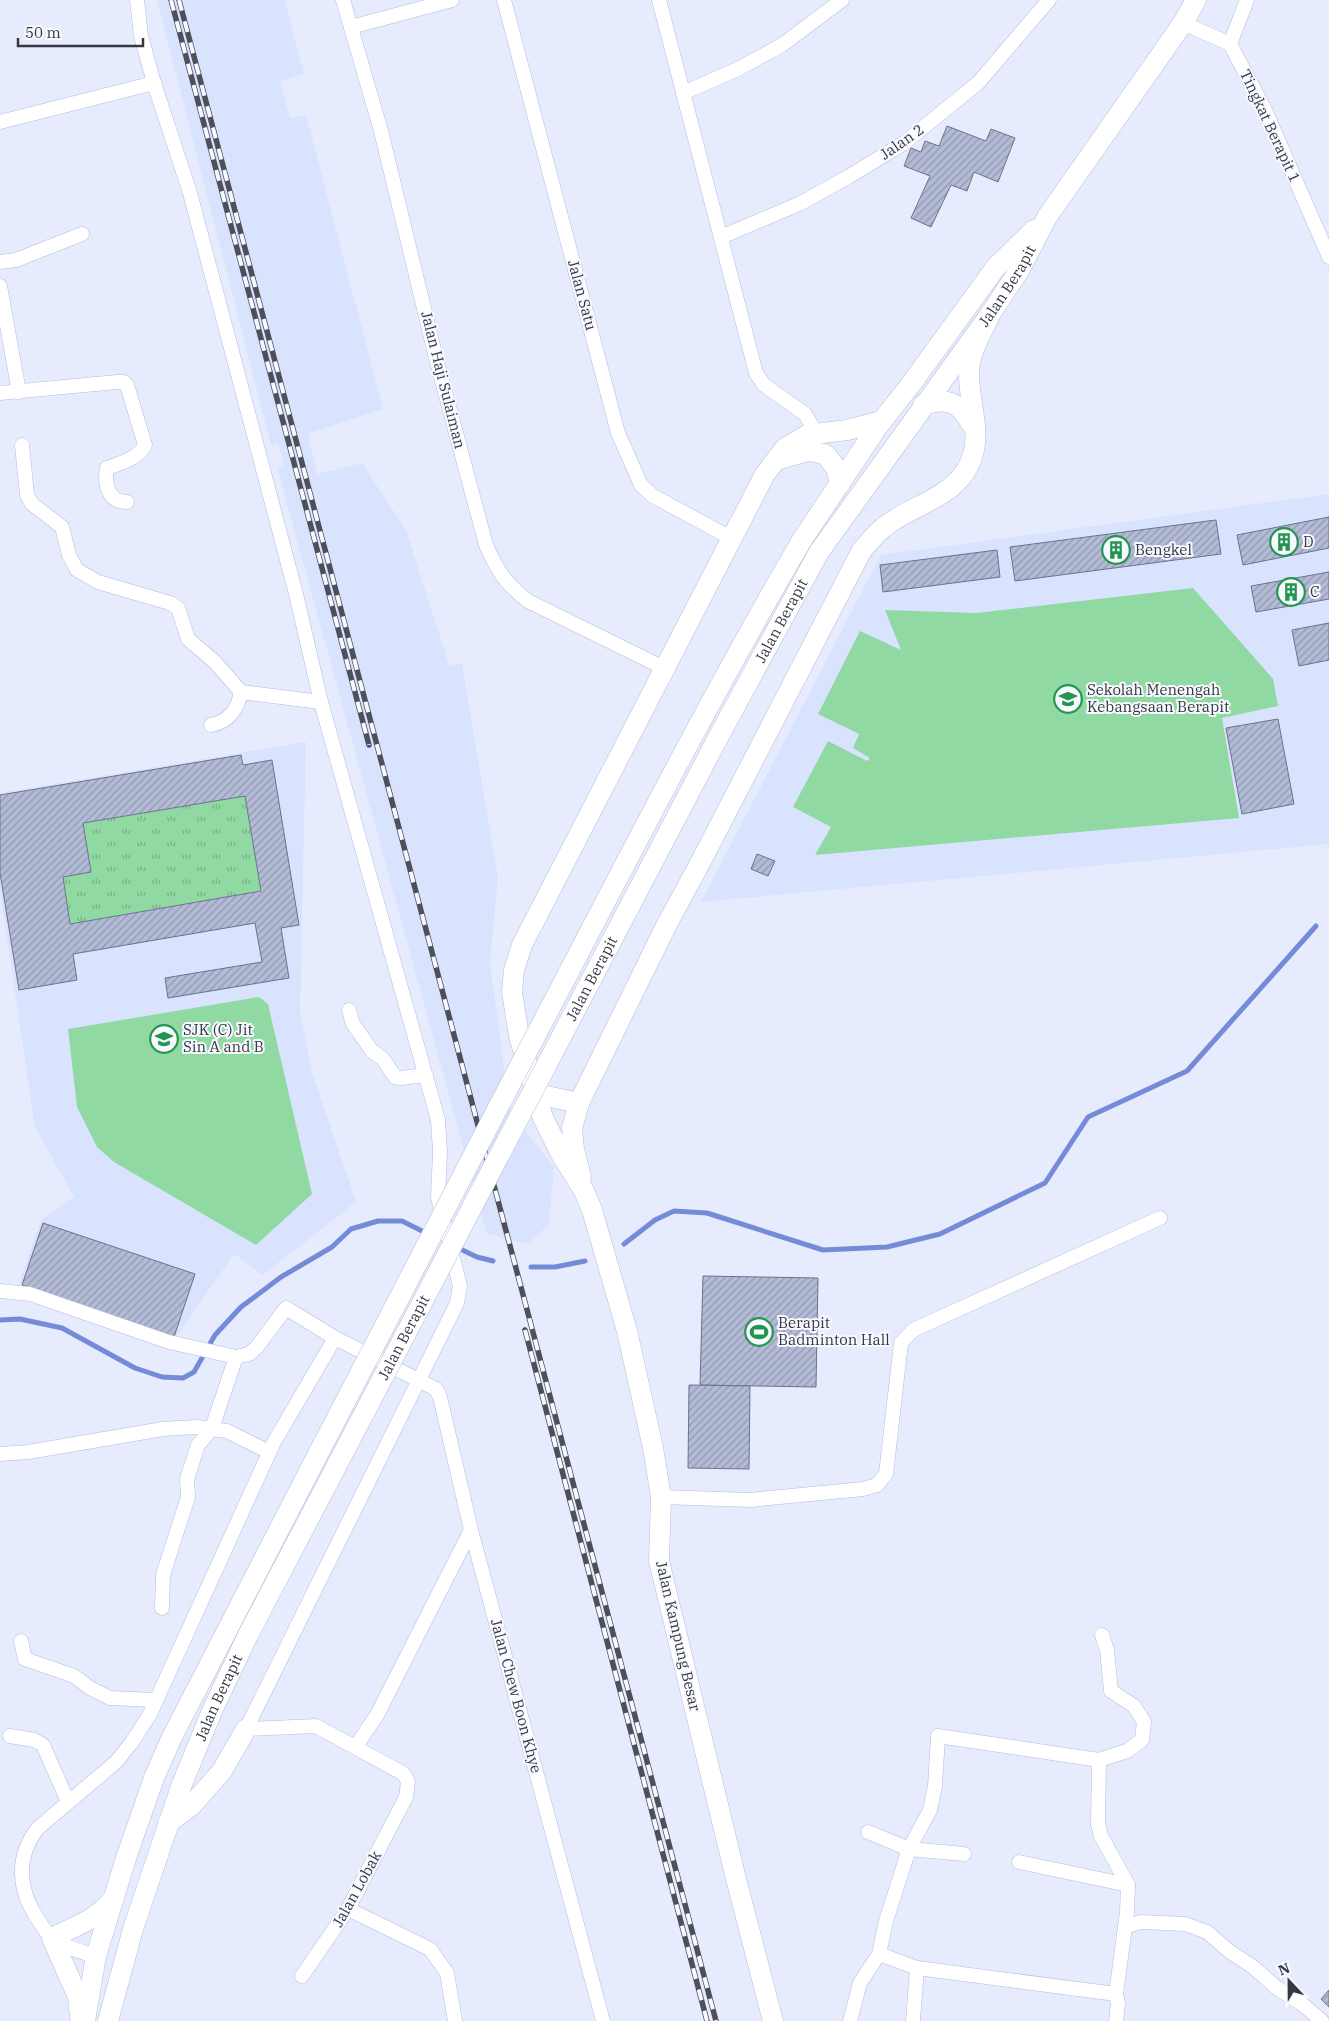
<svg xmlns="http://www.w3.org/2000/svg" width="1329" height="2021" viewBox="0 0 1329 2021" font-family="'IBM Plex Serif',serif">
<style>
.built{fill:#dae3fe}
.grass{fill:url(#grass-tufts)}
.park{fill:#91d9a2}
.lines{fill:none;stroke-linecap:round;stroke-linejoin:round}
.stream{stroke:#768bd8;stroke-width:5}
.building{fill:url(#building-hatch);stroke:#6b728a;fill-rule:evenodd}
.street-casing{stroke:#b5bdd8;stroke-width:15}
.secondary-casing{stroke:#b5bdd8;stroke-width:21}
.street{stroke:#fff;stroke-width:14}
.secondary{stroke:#fff;stroke-width:20}
.rail-casing{stroke:#4c505b;stroke-width:5.5}
.rail{stroke:#f8f9ff;stroke-width:4;stroke-dasharray:11;stroke-linecap:butt}
.secondary-bridge-casing{stroke:#b5bdd8;stroke-width:21;stroke-linecap:butt}
.secondary-bridge{stroke:#fff;stroke-width:20}
.labels{text-anchor:middle;stroke-width:4;stroke-linejoin:round;paint-order:stroke}
.street-label{font-size:15px;fill:#343842;stroke:#f8f9ff}
.poi-label{font-size:15px;fill:#343842;stroke:#f8f9ff;text-anchor:start}
</style>
<defs>
<pattern id="grass-tufts" width="24" height="20" patternUnits="userSpaceOnUse" patternTransform="scale(1.25)"><rect width="24" height="20" fill="#91d9a2"/><path d="M3 7l-1-3M5 7V3M7 7l1-3M15 17l-1-3M17 17v-4M19 17l1-3" fill="none" stroke="#77b186"/></pattern>
<pattern id="building-hatch" width="6" height="6" patternUnits="userSpaceOnUse" patternTransform="scale(1.25)"><rect width="6" height="6" fill="#b3bbd6"/><path d="M-1 1l2-2M0 6l6-6M5 7l2-2" fill="none" stroke="#9299af"/></pattern>
</defs>
<rect width="100%" height="100%" fill="#e6ecfd"/>
<g class="built">
<polygon points="157,0 285,0 304,74 280,81 290,118 306,115 383,409 308,434 317,474 362,463 406,530 449,665 462,664 498,877 490,963 510,1111 554,1167 549,1225 527,1244 487,1234 277,467 284,465 278,443 271,445"/>
<polygon points="1329,494 1329,844 701,902 881,555"/>
<polygon points="306,742 300,1010 311,1069 356,1202 263,1275 234,1254 176,1337 19,1284 41,1220 74,1197 35,1127 0,892 0,793"/>
</g>
<polygon class="grass" points="245,796 261,891 70,924 63,877 91,872 83,823"/>
<g class="park">
<polygon points="1193,588 1273,679 1278,706 1222,718 1239,818 815,855 831,827 793,807 828,741 867,761 870,758 853,748 859,734 818,714 860,631 901,650 885,610 976,613"/>
<polygon points="259,997 268,1004 312,1194 256,1245 114,1162 97,1147 77,1107 68,1029"/>
</g>
<g class="lines">
<g class="stream">
<polyline points="624,1244 655,1220 674,1211 707,1213 823,1250 887,1247 940,1234 1045,1183 1088,1117 1187,1071 1316,926"/>
<polyline points="456,1247 477,1257 493,1261"/>
<polyline points="531,1267 555,1267 585,1261"/>
<polyline points="0,1320 20,1319 62,1328 135,1368 162,1377 183,1378 194,1372 215,1335 241,1307 281,1277 332,1247 351,1229 378,1221 402,1221 428,1234"/>
</g>
</g>
<g class="building">
<polygon points="947,126 986,141 991,129 1015,138 998,182 974,172 967,191 951,185 931,227 911,218 930,176 904,166 911,148 921,152 925,141 939,146"/>
<polygon points="1329,517 1329,548 1243,565 1237,535"/>
<polygon points="1216,520 1221,554 1015,581 1010,547"/>
<polygon points="997,550 1000,577 883,592 880,565"/>
<polygon points="1329,572 1329,599 1256,612 1251,586"/>
<polygon points="1329,623 1329,660 1299,666 1292,630"/>
<polygon points="1278,719 1294,804 1242,814 1226,728"/>
<path d="M241,755L243,765L272,760L299,925L281,928L289,978L168,998L165,978L262,962L255,923L73,954L77,980L19,990L0,873V795ZM245,796L261,891L70,924L63,877L91,872L83,823Z"/>
<polygon points="757,854 775,861 768,876 751,869"/>
<polygon points="43,1223 195,1274 174,1337 22,1285"/>
<polygon points="703,1276 818,1278 816,1387 700,1385"/>
<polygon points="689,1385 750,1386 749,1469 688,1468"/>
<polygon points="1329,1990 1329,2007 1321,1999"/>
</g>
<g class="lines">
<defs>
<g id="street">
<polyline points="137,0 141,36 154,83 190,193 296,594 321,702 438,1120 440,1152 438,1197 460,1286 457,1303 246,1729 316,1726 404,1774 408,1782 406,1797 348,1909 302,1976"/>
<path d="M343,0L381,131L437,362L486,545C498,572 505,583 528,601L664,668"/>
<polyline points="504,0 618,433 641,485 653,496 731,538"/>
<polyline points="659,0 756,373 764,385 805,414 816,433"/>
<polyline points="1183,23 1230,44 1265,110 1329,257"/>
<polyline points="351,27 452,0"/>
<polyline points="1230,44 1247,0"/>
<polyline points="683,93 738,69 782,45 842,0"/>
<polyline points="0,122 154,83"/>
<polyline points="721,237 801,203 848,177 904,143 978,83 1049,0"/>
<polyline points="0,262 16,260 82,234"/>
<polyline points="0,286 19,392"/>
<path d="M0,393L117,382H124L127,385L145,445C138,459 120,463 107,468C104,484 108,502 127,502"/>
<polyline points="22,445 27,495 32,504 62,527 69,555 77,570 98,582 170,603 178,608 188,639 215,662 241,692 321,702"/>
<path d="M211,725C229,722 238,708 241,692"/>
<polyline points="349,1010 353,1024 372,1051 383,1059 395,1077 401,1078 426,1075"/>
<polyline points="0,1291 30,1294 169,1342 236,1357 249,1354 257,1347 286,1308 335,1338 436,1389 440,1397 471,1530 603,2021"/>
<polyline points="0,1454 28,1452 163,1429 196,1427 227,1431 269,1452"/>
<polyline points="661,1497 750,1500 863,1489 877,1485 886,1474 901,1343 913,1330 1160,1218"/>
<polyline points="162,1608 163,1575 188,1497 187,1479 198,1445 212,1428 236,1357"/>
<polyline points="1102,1635 1107,1650 1111,1691 1134,1706 1144,1722 1142,1740 1127,1751 1099,1760 938,1736 935,1786 930,1810 909,1849 886,1921 879,1954 917,1968 1116,1994"/>
<polyline points="21,1641 25,1659 74,1676 90,1688 110,1698 155,1700"/>
<polyline points="10,1736 34,1740 43,1745 68,1802"/>
<polyline points="356,1746 377,1715 471,1530"/>
<polyline points="1099,1760 1098,1824 1101,1836 1128,1885 1127,1912 1116,1994 1118,2003 1116,2021"/>
<polyline points="868,1832 909,1849 964,1854"/>
<polyline points="1019,1862 1128,1885"/>
<polyline points="348,1909 430,1949 447,1973 455,2021"/>
<polyline points="1126,1926 1141,1922 1185,1924 1207,1932 1229,1951 1253,1967 1277,1988 1302,2004 1322,2021"/>
<path d="M96,1956C81,1952 67,1948 53,1939C47,1935 43,1927 39,1921C18,1891 15,1857 38,1828L116,1762L132,1742L150,1714L274,1442L335,1338"/>
<polyline points="850,2021 860,1983 879,1954"/>
<polyline points="913,2021 917,1968"/>
</g>
<g id="secondary">
<path d="M923,405C953,395 961,406 975,430"/>
<polyline points="780,459 808,451 825,454 836,468 840,484"/>
<polyline points="802,540 878,426 911,384 996,267 1034,230"/>
<path id="s1" d="M819,552L991,313L1020,269L1047,217L1183,23L1196,0"/>
<polyline points="537,1094 579,1103"/>
<path d="M581,1177L574,1149L572,1128L579,1103L667,924L698,867L862,550C869,543 875,534 883,528C909,506 945,501 965,472C986,440 969,408 969,374C969,352 982,333 991,313"/>
<polyline points="168,1823 190,1807 222,1771 246,1729"/>
<path d="M80,2017L78,1997L52,1938C74,1926 95,1921 111,1901"/>
<polyline points="85,2021 96,1956 127,1855 154,1778"/>
<polyline points="108,2021 133,1929 182,1784"/>
<polyline points="773,2021 736,1879 659,1561 661,1497 653,1448 627,1331 592,1210 584,1191 562,1156 543,1118 519,1036 512,992 514,970 522,945 765,474 785,448 807,435 847,430 882,421"/>
</g>
</defs>
<use href="#street" class="street-casing"/>
<use href="#secondary" class="secondary-casing"/>
<use href="#street" class="street"/>
<use href="#secondary" class="secondary"/>
<defs>
<g id="rail">
<polyline points="171,0 369,745"/>
<polyline points="179,0 716,2021"/>
<polyline points="525,1330 707,2021"/>
</g>
</defs>
<use href="#rail" class="rail-casing"/>
<use href="#rail" class="rail"/>
<defs>
<g id="secondary-bridge">
<path d="M154,1778L171,1739C289,1509 409,1279 528,1050C618,879 705,706 802,540"/>
<path id="s2" d="M182,1784L212,1711L248,1635L721,732L819,552"/>
</g>
</defs>
<use href="#secondary-bridge" class="secondary-bridge-casing"/>
<use href="#secondary-bridge" class="secondary-bridge"/>
</g>
<defs>
<symbol id="building-ring" viewBox="-11 -11 22 22"><circle r="9.5" fill="#f8f9ff" stroke="#23954f" stroke-width="1.5"/><path d="M-4-6H4V6H1V3H-1V6H-4ZM-2.5-4.3h1.7v1.8h-1.7ZM.8-4.3h1.7v1.8H.8ZM-2.5-1h1.7V.8h-1.7ZM.8-1h1.7V.8H.8Z" fill="#23954f"/></symbol>
<symbol id="school-ring" viewBox="-11 -11 22 22"><circle r="9.5" fill="#f8f9ff" stroke="#23954f" stroke-width="1.5"/><path d="M0-5L7-2L0 1L-7-2ZM-4 1L0 2.5L4 1V4Q0 6-4 4Z" fill="#23954f"/></symbol>
<symbol id="stadium-ring" viewBox="-11 -11 22 22"><circle r="9.5" fill="#f8f9ff" stroke="#23954f" stroke-width="1.5"/><path d="M0-5a6.5 5 0 1 0 0 10a6.5 5 0 1 0 0-10ZM-3.5-1.8h7v3.6h-7Z" fill="#23954f"/></symbol>
</defs>
<g fill-rule="evenodd">
<use href="#building-ring" x="1268" y="526" width="32" height="32"/>
<use href="#building-ring" x="1100" y="534" width="32" height="32"/>
<use href="#building-ring" x="1275" y="576" width="32" height="32"/>
<use href="#school-ring" x="1052" y="683" width="32" height="32"/>
<use href="#school-ring" x="148" y="1023" width="32" height="32"/>
<use href="#stadium-ring" x="743" y="1316" width="32" height="32"/>
</g>
<g class="labels">
<g class="street-label">
<text transform="translate(1270 126) rotate(65)" y="5">Tingkat Berapit 1</text>
<text transform="translate(902 142) rotate(-35)" y="5">Jalan 2</text>
<text dy="5" stroke="none"><textPath href="#s1" startOffset="326">Jalan Berapit</textPath></text>
<text transform="translate(582 295) rotate(75)" y="5">Jalan Satu</text>
<text transform="translate(443 380) rotate(76)" y="5">Jalan Haji Sulaiman</text>
<text dy="5" stroke="none"><textPath href="#s2" startOffset="1309">Jalan Berapit</textPath></text>
<text dy="5" stroke="none"><textPath href="#s2" startOffset="904">Jalan Berapit</textPath></text>
<text dy="5" stroke="none"><textPath href="#s2" startOffset="499">Jalan Berapit</textPath></text>
<text transform="translate(678 1636) rotate(77)" y="5">Jalan Kampung Besar</text>
<text transform="translate(516 1696) rotate(75)" y="5">Jalan Chew Boon Khye</text>
<text dy="5" stroke="none"><textPath href="#s2" startOffset="94">Jalan Berapit</textPath></text>
<text transform="translate(357 1889) rotate(-61)" y="5">Jalan Lobak</text>
</g>
<g class="poi-label">
<text x="1303" y="547">D</text>
<text x="1135" y="555">Bengkel</text>
<text x="1310" y="597">C</text>
<text x="1087" y="695">Sekolah Menengah<tspan x="1087" dy="17">Kebangsaan Berapit</tspan></text>
<text x="183" y="1035">SJK (C) Jit<tspan x="183" dy="17">Sin A and B</tspan></text>
<text x="778" y="1328">Berapit<tspan x="778" dy="17">Badminton Hall</tspan></text>
</g>
</g>
<g transform="translate(1289 1981) rotate(338)" stroke="#f8f9ff" stroke-width="4" paint-order="stroke">
<path d="M0-4L9 19L0 12L-9 19Z" fill="#343842"/>
<text y="-8" font-size="14" font-weight="bold" text-anchor="middle" fill="#343842">N</text>
</g>
<path d="M18 38v8h125v-8" fill="none" stroke="#343842" stroke-width="2.5"/>
<text x="25" y="38" font-size="15" fill="#343842" stroke="#f8f9ff" stroke-width="4" paint-order="stroke">50 m</text>
</svg>
